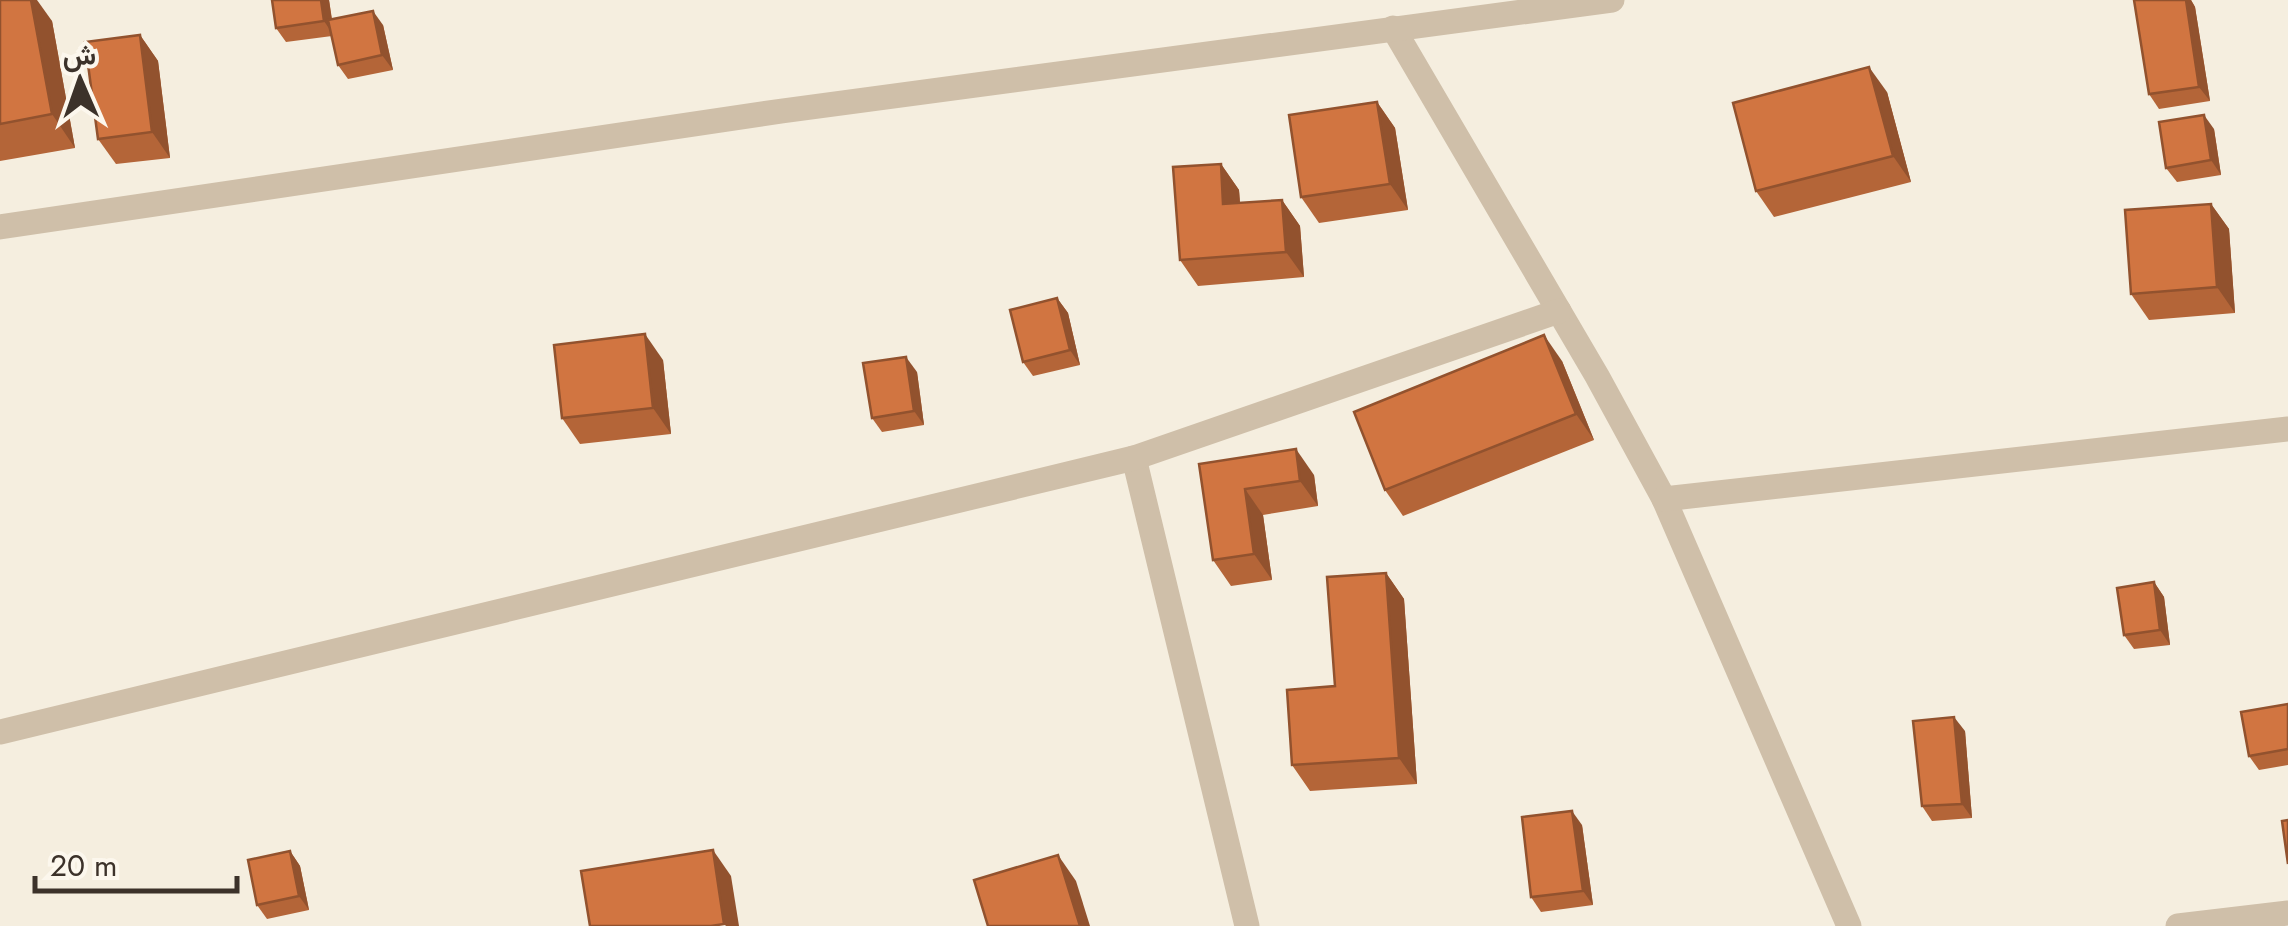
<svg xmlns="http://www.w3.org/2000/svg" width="2288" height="926" viewBox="0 0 2288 926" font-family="Jost,Vazirmatn,sans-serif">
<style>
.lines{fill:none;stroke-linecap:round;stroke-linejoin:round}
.minor{stroke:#cfbfa9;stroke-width:25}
.wall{fill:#b46538}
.shaded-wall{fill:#92522e}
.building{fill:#d17541;stroke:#92522e;stroke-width:2.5}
</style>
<rect width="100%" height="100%" fill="#f5eedf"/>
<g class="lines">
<g class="minor">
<polyline points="1393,28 1597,376 1664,499 1849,926"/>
<polyline points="0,227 782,111 1612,0"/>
<polyline points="1134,458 1247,926"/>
<polyline points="1664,499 2288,429"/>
<polyline points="0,732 1134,458 1559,311"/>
<polyline points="2178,926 2288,913"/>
</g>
</g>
<g class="wall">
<polygon points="0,0 52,21 75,148 0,161"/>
<polygon points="272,0 329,0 332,19 383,25 393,70 348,79 338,65 332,36 286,42 276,28"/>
<polygon points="2134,0 2191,0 2195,7 2210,101 2159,109 2149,94"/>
<polygon points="140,35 158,61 170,158 116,164 98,139"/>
<polygon points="1887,92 1911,182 1774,217 1756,191"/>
<polygon points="1377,102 1395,128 1408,210 1319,223 1301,197"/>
<polygon points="2214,129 2221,175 2177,182 2166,168"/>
<polygon points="1221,164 1239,190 1240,203 1282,200 1300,226 1304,277 1198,286 1180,260"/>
<polygon points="2211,204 2229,229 2235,313 2149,320 2131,294"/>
<polygon points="1057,298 1068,313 1080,365 1033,376 1023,362"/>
<polygon points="663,360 671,434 580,444 562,418"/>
<polygon points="1562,361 1594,440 1403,516 1385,490"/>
<polygon points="917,372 924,425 882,432 872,418"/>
<polygon points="1199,464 1314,475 1318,506 1263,515 1272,580 1231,586 1213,560"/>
<polygon points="1386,573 1404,599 1417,784 1310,791 1292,765 1335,686"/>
<polygon points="2154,582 2164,597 2170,645 2134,649 2124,635"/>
<polygon points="2288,704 2288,765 2259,770 2249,756"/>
<polygon points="1965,731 1972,818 1932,821 1922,806"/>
<polygon points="1582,825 1593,905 1541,912 1531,897"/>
<polygon points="290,851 300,866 309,910 267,919 257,905"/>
</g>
<g class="shaded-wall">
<polygon points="31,0 37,0 52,21 75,148 52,114"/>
<polygon points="321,0 329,0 334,36 324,21"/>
<polygon points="2186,0 2191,0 2195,7 2210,101 2199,87"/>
<polygon points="373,11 383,25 393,70 382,55"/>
<polygon points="140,35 158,61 170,158 152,132"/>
<polygon points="1869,67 1887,92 1911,182 1893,156"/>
<polygon points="1377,102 1395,128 1408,210 1390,184"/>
<polygon points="2204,115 2214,129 2221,175 2211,160"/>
<polygon points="1221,164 1239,190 1242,230 1223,204"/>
<polygon points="1282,200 1300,226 1304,277 1286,252"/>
<polygon points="2211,204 2229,229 2235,313 2217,287"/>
<polygon points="1057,298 1068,313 1080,365 1070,350"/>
<polygon points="645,334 663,360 671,434 653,408"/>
<polygon points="1544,335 1562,361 1594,440 1576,414"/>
<polygon points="906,357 917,372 924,425 914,411"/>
<polygon points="1296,449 1314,475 1318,506 1300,481"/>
<polygon points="1245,489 1263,515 1272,580 1254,554"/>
<polygon points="1386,573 1404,599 1417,784 1399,758"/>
<polygon points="2154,582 2164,597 2170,645 2160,630"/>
<polygon points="1954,717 1965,731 1972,818 1962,804"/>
<polygon points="1572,811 1582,825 1593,905 1583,891"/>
<polygon points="713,850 731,876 739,926 726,926 724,924"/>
<polygon points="290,851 300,866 309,910 299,896"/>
<polygon points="1058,855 1076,881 1090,926 1080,926"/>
</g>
<g class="building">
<polygon points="0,0 31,0 52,114 0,124"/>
<polygon points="272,0 321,0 324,21 276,28"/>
<polygon points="2134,0 2186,0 2199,87 2149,94"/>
<polygon points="373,11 382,55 338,65 328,20"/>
<polygon points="140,35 152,132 98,139 85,42"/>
<polygon points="1869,67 1893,156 1756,191 1733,103"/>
<polygon points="1377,102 1390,184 1301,197 1289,115"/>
<polygon points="2204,115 2211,160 2166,168 2159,122"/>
<polygon points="1221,164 1223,204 1282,200 1286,252 1180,260 1173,167"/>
<polygon points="2211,204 2217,287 2131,294 2125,210"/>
<polygon points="1057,298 1070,350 1023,362 1010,310"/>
<polygon points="645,334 653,408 562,418 554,345"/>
<polygon points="1544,335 1576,414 1385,490 1354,412"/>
<polygon points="906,357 914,411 872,418 863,363"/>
<polygon points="1296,449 1300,481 1245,489 1254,554 1213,560 1199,464"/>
<polygon points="1386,573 1399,758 1292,765 1287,690 1335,686 1327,577"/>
<polygon points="2154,582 2160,630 2124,635 2117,588"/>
<polygon points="2288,704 2288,749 2249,756 2241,712"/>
<polygon points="1954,717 1962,804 1922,806 1913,721"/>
<polygon points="1572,811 1583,891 1531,897 1522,817"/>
<polygon points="2288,820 2288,864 2282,821"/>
<polygon points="713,850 724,924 711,926 590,926 581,871"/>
<polygon points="290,851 299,896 257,905 248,860"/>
<polygon points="1058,855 1080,926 988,926 974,880"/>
</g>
<g transform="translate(80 80) rotate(358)" stroke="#fcf7ed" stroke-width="8" paint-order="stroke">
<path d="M0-8L18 38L0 25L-18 38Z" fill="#3c322a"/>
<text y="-15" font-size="28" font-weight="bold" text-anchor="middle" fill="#3c322a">ش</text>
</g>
<path d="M35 876v15h202v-15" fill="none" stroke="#3c322a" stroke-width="5"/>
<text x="50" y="876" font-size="30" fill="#3c322a" stroke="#fcf7ed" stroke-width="8" paint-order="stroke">20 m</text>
</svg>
